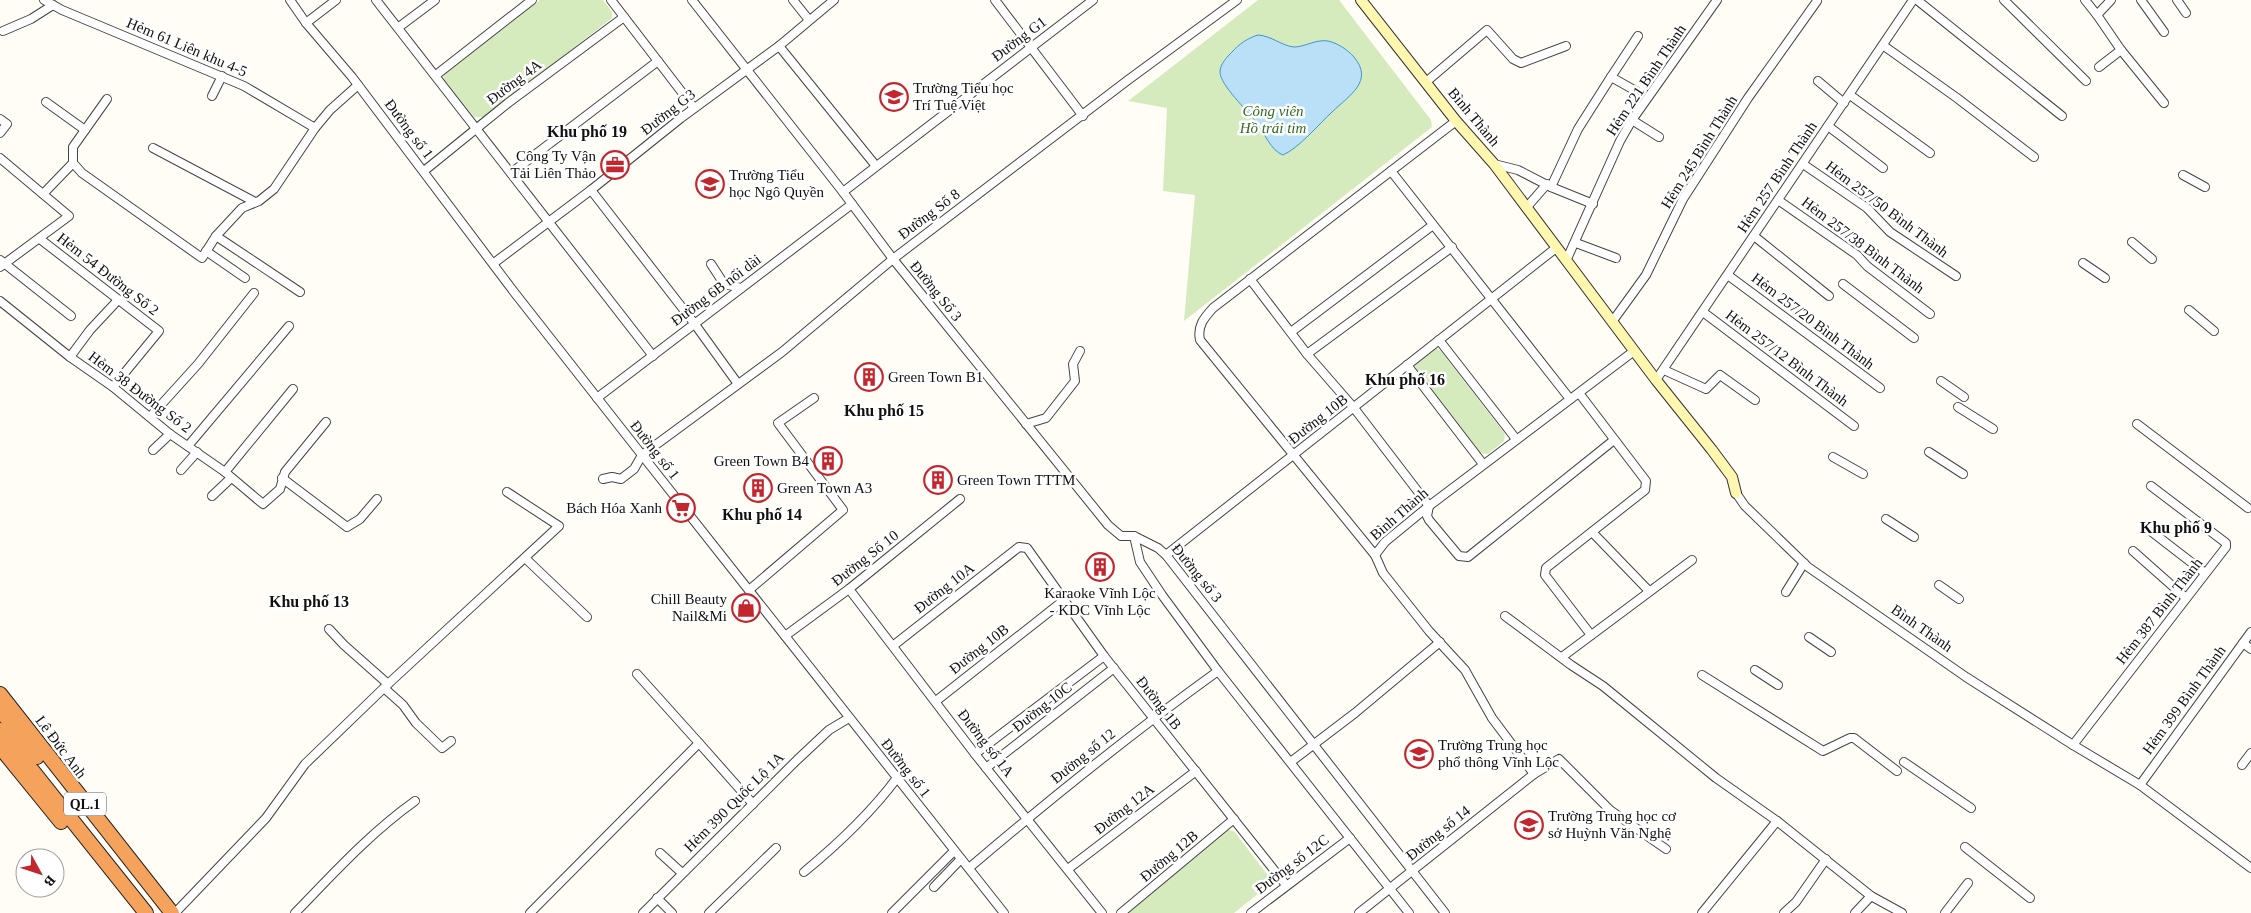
<svg xmlns="http://www.w3.org/2000/svg" width="2251" height="913" viewBox="0 0 2251 913" font-family="Georgia,serif">
<style>
.green{fill:#d5ebbd}
.water{fill:#b9e0f7;stroke:#3f96cf}
.lines{fill:none;stroke-linecap:round;stroke-linejoin:round}
.street-casing{stroke:#444;stroke-width:10}
.secondary-casing{stroke:#333;stroke-width:12}
.highway-casing{stroke:#222;stroke-width:16}
.street{stroke:#fff;stroke-width:8}
.secondary{stroke:#fff6b0;stroke-width:10}
.highway{stroke:#f5a25d;stroke-width:14}
.labels{text-anchor:middle;stroke-width:5;stroke-linejoin:round;paint-order:stroke}
.shield{fill:#fff;stroke:#585858;stroke-width:1}
.shield-label{font-size:14px;font-weight:bold;fill:#111}
.street-label{font-size:15px;fill:#111;stroke:#fff}
.poi-label{font-size:15px;fill:#111;stroke:#fff;text-anchor:start}
.park-label{font-size:15px;font-style:italic;fill:#2f6b1f;stroke:#fff}
.neighbourhood-label{font-size:16px;font-weight:bold;fill:#111;stroke:#fff}
</style>
<rect width="100%" height="100%" fill="#fffdf5"/>
<g class="green">
<polygon points="540,0 603,0 612,12 612,18 485,117 474,117 444,79 444,75"/>
<polygon points="1258,0 1339,0 1431,120 1432,127 1184,321 1195,195 1163,191 1167,108 1128,101"/>
<polygon points="1435,348 1440,350 1505,434 1504,441 1488,454 1480,453 1416,370 1415,364"/>
<polygon points="1228,830 1234,831 1273,882 1234,913 1125,913"/>
</g>
<path class="water" d="M1258,35C1272,36 1282,46 1294,47C1305,47 1316,39 1328,41C1337,43 1347,49 1354,57C1374,81 1350,95 1332,112C1319,124 1299,148 1283,155C1271,151 1264,132 1256,122C1248,111 1220,85 1220,72C1220,64 1227,57 1232,52C1239,44 1248,38 1258,35Z"/>
<g class="lines">
<defs>
<g id="street">
<polyline points="44,0 62,10 244,86 315,128"/>
<polyline points="290,0 306,23 352,77 514,292 642,455 1004,913"/>
<polyline points="376,0 653,356"/>
<polyline points="611,0 694,108"/>
<polyline points="692,0 843,192 893,259 1108,525 1121,536 1134,536 1158,548 1166,555 1445,913"/>
<polyline points="793,0 809,20"/>
<polyline points="995,0 1083,116"/>
<polyline points="1917,0 2062,116"/>
<polyline points="2004,0 2086,81"/>
<polyline points="2085,0 2097,15"/>
<polyline points="2141,0 2164,32"/>
<polyline points="2177,0 2186,13"/>
<polyline points="306,23 336,0"/>
<polyline points="399,27 435,0"/>
<polyline points="3,31 31,19 53,5"/>
<polyline points="779,46 876,166"/>
<polyline points="1884,46 1957,98 2034,157"/>
<polyline points="2121,50 2164,103"/>
<polyline points="2099,67 2121,50 2097,15 2111,0"/>
<polyline points="436,75 532,0"/>
<polyline points="1611,77 1638,36"/>
<polyline points="1818,81 1844,103"/>
<polyline points="1426,82 1487,30 1513,59 1521,63 1566,46"/>
<polyline points="1850,95 1930,153"/>
<polyline points="212,96 222,76"/>
<polyline points="46,102 85,130"/>
<polyline points="0,119 7,124 0,133"/>
<polyline points="1632,120 1659,137"/>
<polyline points="1828,126 1883,168"/>
<polyline points="153,148 255,202"/>
<polyline points="0,158 69,216 0,267"/>
<polyline points="73,163 73,147 107,99"/>
<polyline points="1494,164 1518,170 1551,187 1593,204"/>
<polyline points="1803,164 1867,208 1890,232 1956,276"/>
<polyline points="424,171 508,103 624,17"/>
<polyline points="1391,171 1570,399"/>
<polyline points="511,173 658,61"/>
<polyline points="2183,175 2205,187"/>
<polyline points="1551,187 1578,129 1611,77 1636,91"/>
<polyline points="591,190 694,323 738,384"/>
<polyline points="843,192 1093,0"/>
<polyline points="43,194 73,163 82,173 202,258 216,236 242,208 259,201 274,189 315,128 330,110 358,85"/>
<polyline points="1778,200 1857,255 1867,266 1930,314"/>
<polyline points="1526,208 1547,184"/>
<polyline points="216,236 300,292"/>
<polyline points="1754,236 1829,296"/>
<polyline points="40,239 159,331 113,387"/>
<polyline points="2132,242 2152,259"/>
<polyline points="1576,243 1616,258"/>
<polyline points="206,251 245,278"/>
<polyline points="0,260 71,316"/>
<polyline points="1566,261 1620,141 1632,120 1717,0"/>
<polyline points="494,263 591,190 681,118 779,46 834,0"/>
<polyline points="2083,263 2105,278"/>
<polyline points="711,264 724,284 741,288"/>
<polyline points="1729,276 1880,388"/>
<polyline points="1250,279 1307,354 1354,408 1429,506 1427,516 1429,520 1459,556 1468,557 1614,440"/>
<polyline points="1843,284 1914,338"/>
<polyline points="0,301 70,357 113,387 170,434 225,472 263,504 280,489 285,472 326,422"/>
<polyline points="2189,310 2214,331"/>
<polyline points="1703,312 1854,426"/>
<polyline points="1612,322 1646,275 1683,199 1748,98 1817,1"/>
<polyline points="1291,332 1433,225"/>
<polyline points="1439,340 1516,439"/>
<polyline points="1307,354 1452,247"/>
<polyline points="70,357 90,330 118,300"/>
<polyline points="1407,365 1483,464"/>
<polyline points="1664,370 1706,389 1720,375 1755,400"/>
<polyline points="1656,380 1913,0"/>
<polyline points="1941,381 1964,397"/>
<polyline points="1579,393 1646,481 1645,490 1546,568 1545,575 1591,635"/>
<polyline points="597,398 852,204"/>
<polyline points="1958,407 1993,429"/>
<polyline points="150,417 198,364 254,293"/>
<polyline points="1026,424 1046,418 1075,381 1073,364 1080,351"/>
<polyline points="2137,424 2248,508"/>
<polyline points="188,446 289,326"/>
<polyline points="153,450 170,434"/>
<polyline points="1929,452 1963,474"/>
<polyline points="1833,457 1863,474"/>
<polyline points="181,470 197,452"/>
<polyline points="225,472 293,389"/>
<polyline points="282,478 347,527 360,519 377,499"/>
<polyline points="603,479 612,477 621,479 634,469 642,455 782,352 893,259 1128,80 1237,0"/>
<polyline points="1736,493 1745,506 1808,567 1966,677 2073,745 2140,785 2251,868"/>
<polyline points="212,496 231,478"/>
<polyline points="1886,519 1914,537"/>
<polyline points="1592,532 1649,591"/>
<polyline points="2152,532 2205,573"/>
<polyline points="1134,536 1140,562 1162,595 1218,671 1409,913"/>
<polyline points="2133,551 2186,598"/>
<polyline points="1166,555 1556,248"/>
<path d="M1375,555L1200,340C1197,326 1204,318 1213,308L1456,121"/>
<polyline points="525,558 587,617"/>
<polyline points="1939,585 1959,599"/>
<polyline points="849,589 975,754 1102,913"/>
<polyline points="749,590 843,510 778,423 814,398"/>
<polyline points="1786,592 1804,563"/>
<polyline points="1505,616 1571,665 1603,686 1716,778 1777,821 1871,896 1902,913"/>
<polyline points="329,629 344,645 388,684"/>
<polyline points="785,636 849,589 960,499"/>
<polyline points="1809,637 1831,652"/>
<polyline points="2243,643 2251,649"/>
<polyline points="894,645 1019,547 1027,548 1104,656 1286,885"/>
<polyline points="1562,657 1692,560"/>
<polyline points="1755,670 1778,685"/>
<polyline points="637,674 699,743"/>
<polyline points="1702,675 1823,751 1850,738 1854,738 1897,771"/>
<polyline points="384,688 403,705 416,723 442,748 451,741"/>
<polyline points="936,701 1063,601"/>
<polyline points="2073,745 2226,547 2226,543 2151,486"/>
<polyline points="975,754 1104,656"/>
<polyline points="1292,761 1355,713 1440,642"/>
<polyline points="1904,762 1971,808"/>
<polyline points="2242,765 2251,753"/>
<polyline points="986,768 1114,668"/>
<polyline points="1534,774 1492,718 1465,670 1429,631 1383,573 1375,555 1385,542 1429,506 1634,351"/>
<polyline points="2140,785 2251,632"/>
<polyline points="1965,847 2030,898"/>
<polyline points="660,853 682,873"/>
<path d="M969,868C1050,799 1132,733 1218,671"/>
<polyline points="1068,869 1196,771"/>
<path d="M804,872C838,844 870,814 897,778"/>
<polyline points="934,887 961,859"/>
<polyline points="657,898 672,913"/>
<polyline points="175,913 266,818 305,764 388,684 559,526 507,492"/>
<path d="M295,913C333,874 370,833 415,801"/>
<polyline points="530,913 699,743 753,804"/>
<polyline points="643,913 797,760 829,730 849,718"/>
<polyline points="709,913 776,848"/>
<polyline points="892,913 954,851"/>
<polyline points="1121,913 1234,819"/>
<polyline points="1251,913 1350,838"/>
<polyline points="1359,913 1534,774 1559,759 1610,810 1666,849"/>
<polyline points="1702,913 1777,821"/>
<polyline points="1784,913 1796,902 1826,859"/>
<polyline points="1855,913 1871,896"/>
<polyline points="1945,913 1968,883"/>
</g>
<polyline id="secondary" points="1361,0 1456,121 1494,164 1656,380 1712,450 1732,477 1736,493"/>
<g id="highway">
<polyline points="0,694 172,913"/>
<polyline points="0,710 37,757"/>
<polyline points="0,730 146,913"/>
<polyline points="0,747 61,822"/>
</g>
</defs>
<use href="#street" class="street-casing"/>
<use href="#secondary" class="secondary-casing"/>
<use href="#highway" class="highway-casing"/>
<use href="#street" class="street"/>
<use href="#secondary" class="secondary"/>
<use href="#highway" class="highway"/>
</g>
<defs>
<symbol id="school-ring" viewBox="-11 -11 22 22"><circle r="9.5" fill="#fff" stroke="#c4262e" stroke-width="1.5"/><path d="M0-5L7-2L0 1L-7-2ZM-4 1L0 2.5L4 1V4Q0 6-4 4Z" fill="#c4262e"/></symbol>
<symbol id="office-ring" viewBox="-11 -11 22 22"><circle r="9.5" fill="#fff" stroke="#c4262e" stroke-width="1.5"/><path d="M-6-3h4V-5.5h4V-3h4V5H-6ZM-1-4.5V-3h2v-1.5ZM-6 0V1H6V0Z" fill="#c4262e"/></symbol>
<symbol id="building-ring" viewBox="-11 -11 22 22"><circle r="9.5" fill="#fff" stroke="#c4262e" stroke-width="1.5"/><path d="M-4-6H4V6H1V3H-1V6H-4ZM-2.5-4.3h1.7v1.8h-1.7ZM.8-4.3h1.7v1.8H.8ZM-2.5-1h1.7V.8h-1.7ZM.8-1h1.7V.8H.8Z" fill="#c4262e"/></symbol>
<symbol id="supermarket-ring" viewBox="-11 -11 22 22"><circle r="9.5" fill="#fff" stroke="#c4262e" stroke-width="1.5"/><path d="M-6-5.5h2.5l.6 2H6L4.5 2H-2.5L-4.4-4H-6ZM-1.5 3.2a1.3 1.3 0 1 0 .1 0ZM3 3.2a1.3 1.3 0 1 0 .1 0Z" fill="#c4262e"/></symbol>
<symbol id="shop-ring" viewBox="-11 -11 22 22"><circle r="9.5" fill="#fff" stroke="#c4262e" stroke-width="1.5"/><path d="M-5-2.5h2.3a2.7 3.5 0 0 1 5.4 0H5L5.5 6h-11ZM-1.5-2.5h3a1.5 2.3 0 0 0-3 0Z" fill="#c4262e"/></symbol>
</defs>
<g fill-rule="evenodd">
<use href="#school-ring" x="878" y="81" width="32" height="32"/>
<use href="#office-ring" x="599" y="149" width="32" height="32"/>
<use href="#school-ring" x="694" y="168" width="32" height="32"/>
<use href="#building-ring" x="853" y="361" width="32" height="32"/>
<use href="#building-ring" x="812" y="445" width="32" height="32"/>
<use href="#building-ring" x="922" y="464" width="32" height="32"/>
<use href="#building-ring" x="742" y="472" width="32" height="32"/>
<use href="#supermarket-ring" x="665" y="492" width="32" height="32"/>
<use href="#building-ring" x="1084" y="551" width="32" height="32"/>
<use href="#shop-ring" x="730" y="592" width="32" height="32"/>
<use href="#school-ring" x="1403" y="738" width="32" height="32"/>
<use href="#school-ring" x="1513" y="809" width="32" height="32"/>
</g>
<g class="labels">
<rect class="shield" x="64" y="792.5" width="42" height="23" rx="4"/>
<g class="shield-label">
<text x="85" y="809">QL.1</text>
</g>
<g class="street-label">
<text transform="translate(1019 39) rotate(-37)" y="5">Đường G1</text>
<text transform="translate(187 47) rotate(23)" y="5">Hẻm 61 Liên khu 4-5</text>
<text transform="translate(1646 80) rotate(-56)" y="5">Hẻm 221 Bình Thành</text>
<text transform="translate(514 82) rotate(-37)" y="5">Đường 4A</text>
<text transform="translate(668 112) rotate(-38)" y="5">Đường G3</text>
<text transform="translate(1474 117) rotate(50)" y="5">Bình Thành</text>
<text transform="translate(409 129) rotate(53)" y="5">Đường số 1</text>
<text transform="translate(1699 152) rotate(-58)" y="5">Hẻm 245 Bình Thành</text>
<text transform="translate(1777 177) rotate(-56)" y="5">Hẻm 257 Bình Thành</text>
<text transform="translate(1887 209) rotate(37)" y="5">Hẻm 257/50 Bình Thành</text>
<text transform="translate(929 214) rotate(-37)" y="5">Đường Số 8</text>
<text transform="translate(1863 245) rotate(37)" y="5">Hẻm 257/38 Bình Thành</text>
<text transform="translate(108 274) rotate(38)" y="5">Hẻm 54 Đường Số 2</text>
<text transform="translate(716 290) rotate(-37)" y="5">Đường 6B nối dài</text>
<text transform="translate(936 291) rotate(51)" y="5">Đường Số 3</text>
<text transform="translate(1813 321) rotate(37)" y="5">Hẻm 257/20 Bình Thành</text>
<text transform="translate(1787 358) rotate(37)" y="5">Hẻm 257/12 Bình Thành</text>
<text transform="translate(140 392) rotate(37)" y="5">Hẻm 38 Đường Số 2</text>
<text transform="translate(1318 419) rotate(-38)" y="5">Đường 10B</text>
<text transform="translate(655 450) rotate(52)" y="5">Đường số 1</text>
<text transform="translate(1399 514) rotate(-41)" y="5">Bình Thành</text>
<text transform="translate(865 558) rotate(-38)" y="5">Đường Số 10</text>
<text transform="translate(1197 573) rotate(51)" y="5">Đường số 3</text>
<text transform="translate(944 588) rotate(-38)" y="5">Đường 10A</text>
<text transform="translate(2159 611) rotate(-52)" y="5">Hẻm 387 Bình Thành</text>
<text transform="translate(1922 628) rotate(35)" y="5">Bình Thành</text>
<text transform="translate(979 649) rotate(-38)" y="5">Đường 10B</text>
<text transform="translate(2184 700) rotate(-54)" y="5">Hẻm 399 Bình Thành</text>
<text transform="translate(1159 703) rotate(52)" y="5">Đường 1B</text>
<text transform="translate(1042 707) rotate(-38)" y="5">Đường 10C</text>
<text transform="translate(986 743) rotate(52)" y="5">Đường số 1A</text>
<text transform="translate(61 747) rotate(53)" y="5">Lê Đức Anh</text>
<text transform="translate(1083 756) rotate(-39)" y="5">Đường số 12</text>
<text transform="translate(906 768) rotate(52)" y="5">Đường số 1</text>
<text transform="translate(734 802) rotate(-45)" y="5">Hẻm 390 Quốc Lộ 1A</text>
<text transform="translate(1124 809) rotate(-38)" y="5">Đường 12A</text>
<text transform="translate(1438 833) rotate(-39)" y="5">Đường số 14</text>
<text transform="translate(1169 856) rotate(-40)" y="5">Đường 12B</text>
<text transform="translate(1292 864) rotate(-37)" y="5">Đường số 12C</text>
</g>
<g class="poi-label">
<text x="913" y="93">Trường Tiểu học<tspan x="913" dy="17">Trí Tuệ Việt</tspan></text>
<text x="596" y="161" text-anchor="end">Công Ty Vận<tspan x="596" dy="17">Tải Liên Thảo</tspan></text>
<text x="729" y="180">Trường Tiểu<tspan x="729" dy="17">học Ngô Quyền</tspan></text>
<text x="888" y="382">Green Town B1</text>
<text x="809" y="466" text-anchor="end">Green Town B4</text>
<text x="957" y="485">Green Town TTTM</text>
<text x="777" y="493">Green Town A3</text>
<text x="662" y="513" text-anchor="end">Bách Hóa Xanh</text>
<text x="1100" y="598" text-anchor="middle">Karaoke Vĩnh Lộc<tspan x="1100" dy="17">- KDC Vĩnh Lộc</tspan></text>
<text x="727" y="604" text-anchor="end">Chill Beauty<tspan x="727" dy="17">Nail&amp;Mi</tspan></text>
<text x="1438" y="750">Trường Trung học<tspan x="1438" dy="17">phổ thông Vĩnh Lộc</tspan></text>
<text x="1548" y="821">Trường Trung học cơ<tspan x="1548" dy="17">sở Huỳnh Văn Nghệ</tspan></text>
</g>
<g class="park-label">
<text x="1273" y="116">Công viên<tspan x="1273" dy="17">Hồ trái tim</tspan></text>
</g>
<g class="neighbourhood-label">
<text x="587" y="137">Khu phố 19</text>
<text x="1405" y="385">Khu phố 16</text>
<text x="884" y="416">Khu phố 15</text>
<text x="762" y="520">Khu phố 14</text>
<text x="2176" y="533">Khu phố 9</text>
<text x="309" y="607">Khu phố 13</text>
</g>
</g>
<g transform="translate(40 873) rotate(130)"><circle r="24" fill="#ffffff" stroke="#a0a0a0"/>
<path d="M0-4L9 19L0 12L-9 19Z" fill="#c4262e"/>
<text y="-8" font-size="14" font-weight="bold" text-anchor="middle" fill="#111111">B</text>
</g>
</svg>
